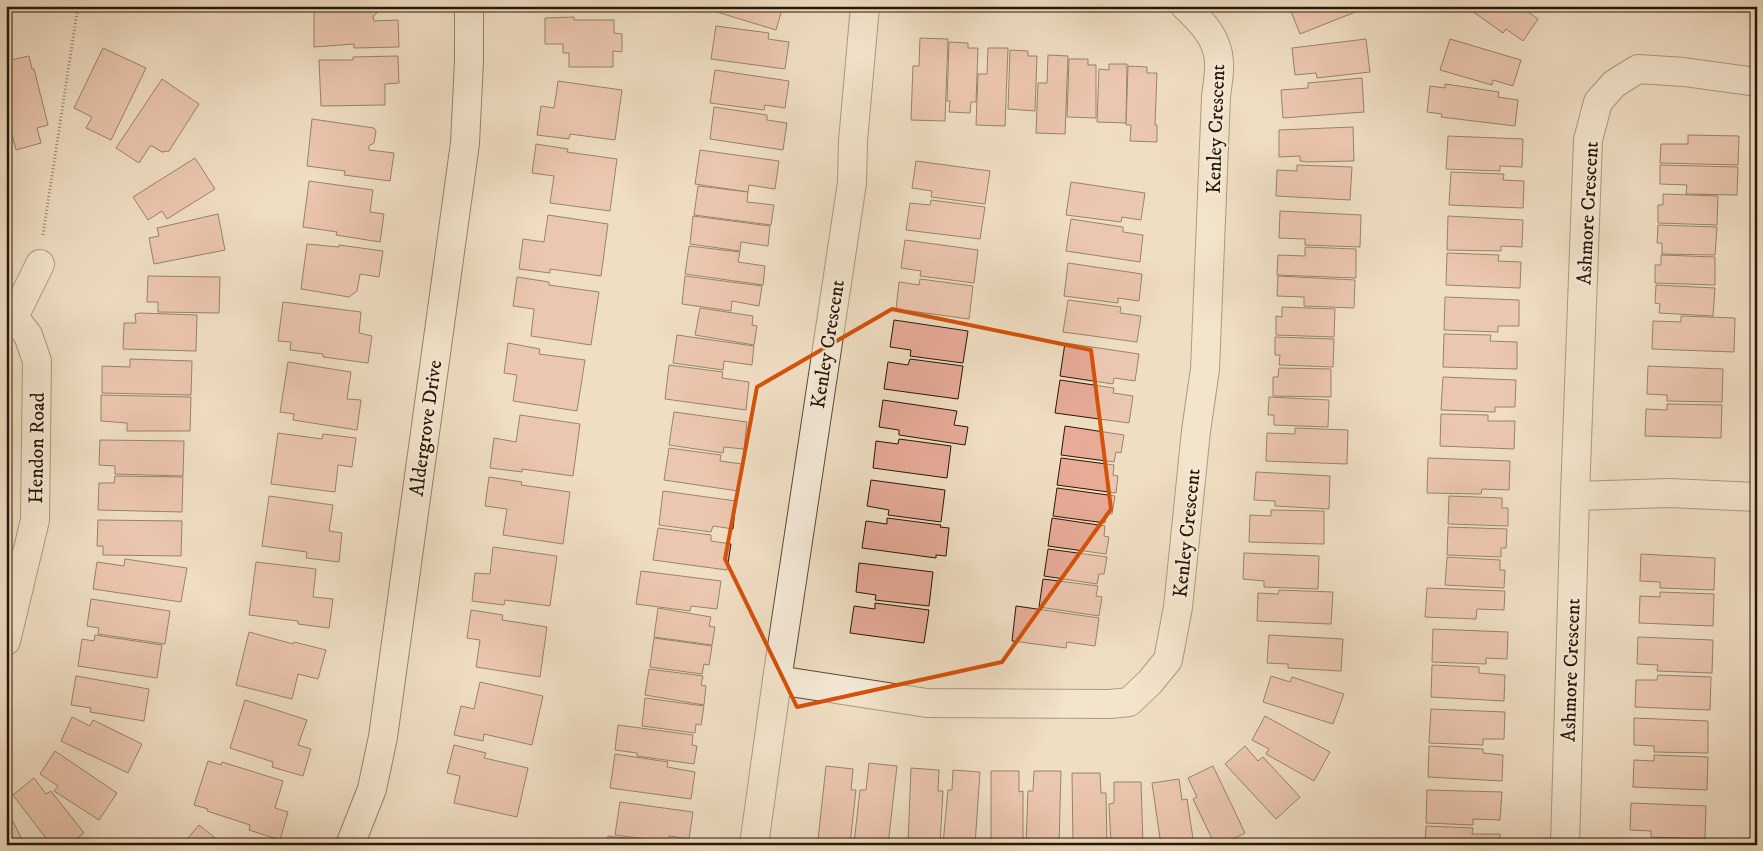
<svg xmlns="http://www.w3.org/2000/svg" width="1763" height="851" viewBox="0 0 1763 851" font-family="'IM FELL DW Pica',serif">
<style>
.building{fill:#e7ab98;stroke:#271706}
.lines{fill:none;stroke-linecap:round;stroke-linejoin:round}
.street-casing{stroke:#594935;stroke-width:30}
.secondary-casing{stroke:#271706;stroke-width:30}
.path{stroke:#271706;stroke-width:3;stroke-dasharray:1 2.5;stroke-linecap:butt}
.street{stroke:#f5ead8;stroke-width:28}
.secondary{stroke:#f5ead8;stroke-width:28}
.marked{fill:none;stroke:#d5520b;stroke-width:4;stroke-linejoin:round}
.labels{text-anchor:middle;stroke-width:4.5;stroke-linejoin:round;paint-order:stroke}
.street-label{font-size:20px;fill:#271706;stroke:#f5ead8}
</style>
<rect width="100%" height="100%" fill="#f0dec3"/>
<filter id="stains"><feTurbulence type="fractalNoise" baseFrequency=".004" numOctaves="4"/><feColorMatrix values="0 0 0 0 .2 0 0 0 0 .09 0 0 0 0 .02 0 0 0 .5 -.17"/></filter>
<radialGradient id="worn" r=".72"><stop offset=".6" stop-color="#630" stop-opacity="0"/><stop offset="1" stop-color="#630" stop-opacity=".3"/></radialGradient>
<g class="building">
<polygon points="314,6 378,6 378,12 373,16 374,21 398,20 399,47 354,48 354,44 314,47"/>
<polygon points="697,6 783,6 776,30"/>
<polygon points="1296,6 1368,6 1368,7 1300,34 1290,9"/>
<polygon points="1465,6 1520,6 1538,19 1523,41 1506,29 1503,33"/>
<polygon points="1538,6 1549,6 1542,12"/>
<rect x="1734" y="6" width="23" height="6"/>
<polygon points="574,17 574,20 614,20 614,33 622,34 622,52 613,51 613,67 569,67 569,53 563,53 563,44 545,44 545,18"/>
<polygon points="716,26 769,33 768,39 789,42 785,69 711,59"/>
<polygon points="920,38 948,39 945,121 911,120 913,66 919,66"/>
<polygon points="1366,39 1370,72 1317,78 1316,73 1295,75 1292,48"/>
<polygon points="1450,39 1521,60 1513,86 1493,80 1492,85 1440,70"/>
<polygon points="949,42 968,43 968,48 978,48 976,102 971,102 970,113 949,112 950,101 947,101"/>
<polygon points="103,48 146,68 111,140 86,128 92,117 74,108"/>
<polygon points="988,48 1008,48 1005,126 976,125 978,74 987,74"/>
<polygon points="1010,50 1028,51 1028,56 1037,56 1035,111 1008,109"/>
<polygon points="1048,55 1068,56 1065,134 1036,133 1038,83 1047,83"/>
<polygon points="29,56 32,69 34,69 48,125 37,128 41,143 16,150 6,111 6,61"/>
<polygon points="398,56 399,83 385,84 385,105 321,106 319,60 353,60 353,57"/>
<polygon points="1069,59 1088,59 1088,65 1096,65 1096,118 1067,117"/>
<polygon points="1109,64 1127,64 1126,123 1097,122 1099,69 1109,70"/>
<polygon points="1128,66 1147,67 1147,73 1157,73 1155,125 1157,125 1157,142 1130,141 1131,125 1126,125"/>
<polygon points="715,70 789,81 785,108 765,105 764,110 710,103"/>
<polygon points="1362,78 1364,112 1283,118 1281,90 1308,88 1308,83"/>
<polygon points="162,79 199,104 169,151 162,152 152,146 150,146 139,163 116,148"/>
<polygon points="558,81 622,90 615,140 570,134 569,139 537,135 541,106 554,108"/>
<polygon points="1445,84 1499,92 1498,97 1518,100 1515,126 1441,117 1442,114 1427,112 1430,86 1445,88"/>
<polygon points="714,107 767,115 767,120 787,123 783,150 710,139"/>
<polygon points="312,119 374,128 376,131 374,143 369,146 369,150 394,153 390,181 344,175 345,171 307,166"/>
<polygon points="1353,127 1354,161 1308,162 1300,161 1300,156 1279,157 1279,130"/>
<polygon points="1688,135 1739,136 1738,165 1660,163 1661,144 1688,144"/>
<polygon points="1448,136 1523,139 1522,167 1500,166 1500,171 1446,169"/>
<polygon points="536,144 568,149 567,152 617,159 610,211 550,203 554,176 532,173"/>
<polygon points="700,150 779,161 775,189 749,185 748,192 695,184"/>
<polygon points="195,158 215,189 167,219 162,211 148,220 133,197"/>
<polygon points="916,161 990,171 985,204 931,197 932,191 912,188"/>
<polygon points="1297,165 1352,167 1350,200 1276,196 1277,170 1297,171"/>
<polygon points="1660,165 1738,167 1737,195 1686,194 1687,185 1660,184"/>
<polygon points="1451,172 1504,174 1503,180 1524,181 1523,208 1449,205"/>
<polygon points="309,181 373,190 370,212 384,214 380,242 336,235 337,232 303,227"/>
<polygon points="1071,182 1145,193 1141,220 1122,217 1121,222 1066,215"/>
<polygon points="698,186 748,192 747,202 774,205 771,225 694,215"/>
<polygon points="1663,194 1718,196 1717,225 1658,223 1658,205 1663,205"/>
<polygon points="931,200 985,207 980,239 906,230 910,203 930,205"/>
<polygon points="1280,211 1361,215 1360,247 1305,245 1305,239 1279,238"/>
<polygon points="218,214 225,250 154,264 149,238 159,236 157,228"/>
<polygon points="548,215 608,224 601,276 550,269 550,273 519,269 523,239 544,242"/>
<polygon points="693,216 770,226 768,246 741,242 740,251 690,244"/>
<polygon points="1448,216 1523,220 1522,247 1501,246 1501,251 1447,250"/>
<polygon points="1071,219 1123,227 1123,232 1143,235 1140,262 1066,251"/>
<polygon points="1658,225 1717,227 1715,255 1662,254 1662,243 1657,243"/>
<polygon points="905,240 978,250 974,283 920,276 921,271 901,268"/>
<polygon points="307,244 339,247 339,245 383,251 379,277 360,274 357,291 349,297 301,289"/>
<polygon points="689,246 740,252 738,262 765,266 763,285 685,274"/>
<polygon points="1305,247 1356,249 1356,278 1277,275 1278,255 1305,256"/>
<polygon points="1447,253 1499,255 1498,261 1521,262 1520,288 1446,285"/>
<polygon points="1661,255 1715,257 1715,285 1655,283 1655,265 1661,265"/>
<polygon points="1068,263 1142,274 1139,301 1118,298 1118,303 1064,296"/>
<polygon points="148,276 220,277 219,313 158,312 158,302 147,302"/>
<polygon points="685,276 762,286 759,306 732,301 731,311 682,304"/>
<polygon points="1278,276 1355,280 1354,308 1304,306 1304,297 1277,296"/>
<polygon points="517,277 549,282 549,285 599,292 591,345 531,336 534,309 513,306"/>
<polygon points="920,279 973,286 969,319 896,309 899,282 919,285"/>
<polygon points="1656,285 1715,288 1713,316 1659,313 1660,304 1655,303"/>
<polygon points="1445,297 1519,300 1519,326 1498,326 1498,332 1444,330"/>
<polygon points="1068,300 1121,307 1120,313 1141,316 1137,342 1063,332"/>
<polygon points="283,302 361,312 359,333 372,336 368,363 323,357 323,354 290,350 291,342 278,341"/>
<polygon points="1282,307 1335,309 1334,337 1276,335 1276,316 1282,317"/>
<polygon points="700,308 753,316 752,325 757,326 754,345 695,335"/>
<polygon points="140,313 197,315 196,351 123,349 124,323 136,323 135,314"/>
<polygon points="1681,316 1735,318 1734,352 1652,349 1653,321 1681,322"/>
<polygon points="894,320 968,331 963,363 910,356 911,350 890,347"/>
<polygon points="1444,334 1491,335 1490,341 1517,342 1517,369 1443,367"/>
<polygon points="677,335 754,346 752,365 724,361 723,370 673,363"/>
<polygon points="1275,337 1334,339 1333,367 1279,365 1280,355 1275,355"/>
<polygon points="508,343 540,349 539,354 585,360 577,411 513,401 517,375 504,373"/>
<polygon points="1065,343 1139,354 1135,381 1114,378 1113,384 1060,376"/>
<polygon points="130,359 192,361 191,395 102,393 102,366 130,367"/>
<polygon points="910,359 963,366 958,399 884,389 888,362 908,365"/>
<polygon points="288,362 351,372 347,399 361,400 357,430 293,420 294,414 280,412"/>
<polygon points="669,365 723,372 722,378 749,382 746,410 665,399"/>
<polygon points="1648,366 1723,369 1722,402 1667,401 1667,395 1647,394"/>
<polygon points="1279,368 1331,369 1331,397 1273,396 1273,377 1278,377"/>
<polygon points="1443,377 1516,380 1515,407 1495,407 1495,412 1441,410"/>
<polygon points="1060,380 1114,388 1113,393 1133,396 1129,423 1055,413"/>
<polygon points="101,395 191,397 190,431 127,431 127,423 101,421"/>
<polygon points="1269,397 1329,400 1328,427 1274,425 1274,415 1268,415"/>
<polygon points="883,400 957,411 954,425 968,427 965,445 899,435 899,430 879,427"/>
<polygon points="1667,404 1722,405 1721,438 1645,436 1646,409 1667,410"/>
<polygon points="674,412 747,422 744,449 724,447 723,453 669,445"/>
<polygon points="1441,414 1488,415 1488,421 1515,421 1514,449 1440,446"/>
<polygon points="520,415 580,424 573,476 522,469 522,472 490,468 494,438 516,442"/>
<polygon points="1065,426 1124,435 1121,453 1116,452 1114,462 1061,455"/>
<polygon points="1295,428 1348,430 1347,464 1266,461 1267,433 1295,434"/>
<polygon points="278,433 322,439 323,434 356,438 352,467 338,465 335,492 271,484"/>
<polygon points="899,439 951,446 947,478 873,468 876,441 898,444"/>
<polygon points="100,440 184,441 183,476 115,474 115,466 99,465"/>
<polygon points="669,448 721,455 720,461 742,464 738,491 664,480"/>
<polygon points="1061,458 1114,465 1113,475 1118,476 1116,493 1057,485"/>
<polygon points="1428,458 1510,461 1509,490 1482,489 1481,494 1427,493"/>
<polygon points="1256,472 1330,476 1329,509 1275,506 1275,501 1254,500"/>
<polygon points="115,476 183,477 182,512 98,510 99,483 114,483"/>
<polygon points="489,477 522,482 521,485 570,492 563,544 503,535 507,509 485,506"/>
<polygon points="871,480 945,490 941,522 888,515 889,510 867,506"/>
<polygon points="1057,488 1115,496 1112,514 1107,513 1105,523 1053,516"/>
<polygon points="663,491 736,501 733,529 713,526 711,532 659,525"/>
<polygon points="269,496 333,505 329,531 342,533 339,562 306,558 307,552 262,546"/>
<polygon points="1449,496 1502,498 1502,508 1508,508 1508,526 1448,524"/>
<polygon points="1271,510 1324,511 1324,544 1249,542 1250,515 1271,516"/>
<polygon points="887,518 941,525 940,527 949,528 946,556 936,555 936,558 862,548 866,521 887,524"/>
<polygon points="1052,518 1105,526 1104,536 1109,537 1106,554 1048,546"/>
<polygon points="98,520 182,521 181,556 103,555 103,546 97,546"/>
<polygon points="1448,527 1507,529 1506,548 1501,548 1501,557 1447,555"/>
<polygon points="658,528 711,535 711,541 731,544 727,570 653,560"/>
<polygon points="493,547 557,556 550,606 505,600 504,605 472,601 475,573 490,574"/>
<polygon points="1048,549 1107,557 1104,574 1099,574 1097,584 1044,576"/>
<polygon points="1244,553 1319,556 1318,589 1264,587 1264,581 1243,579"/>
<polygon points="1641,554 1715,558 1714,590 1660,588 1660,582 1640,581"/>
<polygon points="1447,557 1500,560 1500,570 1505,570 1504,588 1445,585"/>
<polygon points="125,559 187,568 181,602 93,589 97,562 124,566"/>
<polygon points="256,562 316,569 313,597 333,599 329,628 298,624 298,621 249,615"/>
<polygon points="859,563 933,572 929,606 875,600 876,595 856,592"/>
<polygon points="641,571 721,581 717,609 691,606 690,611 636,604"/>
<polygon points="1043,579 1098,586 1096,596 1102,597 1099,616 1039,607"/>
<polygon points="1427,588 1505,591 1504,610 1477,609 1476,619 1425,617"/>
<polygon points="1279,590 1333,592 1331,624 1257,621 1258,593 1278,594"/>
<polygon points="1660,592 1714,594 1713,626 1639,623 1640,596 1660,597"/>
<polygon points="91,599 170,611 165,644 98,634 99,628 87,626"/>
<polygon points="875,603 929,610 924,643 850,633 854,606 875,609"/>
<polygon points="1016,606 1099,618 1095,646 1067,642 1066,648 1012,641"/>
<polygon points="658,608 711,617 709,626 715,627 712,645 654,637"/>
<polygon points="471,610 503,615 502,620 547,627 540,677 476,667 480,640 467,638"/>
<polygon points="1433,629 1508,632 1507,659 1486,658 1486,664 1432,662"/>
<polygon points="249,632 293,644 294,642 326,650 318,679 298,674 292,699 236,685"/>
<polygon points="95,635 162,645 157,678 78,666 82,639 94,641"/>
<polygon points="1269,635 1343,639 1341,671 1288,668 1288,664 1267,663"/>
<polygon points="1638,637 1713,640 1712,673 1657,671 1658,665 1637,664"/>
<polygon points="654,638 712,646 709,665 704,664 702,674 650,667"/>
<polygon points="1432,665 1479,667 1479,673 1505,675 1504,701 1431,697"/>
<polygon points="649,669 703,676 701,685 706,686 704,705 645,695"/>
<polygon points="1658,675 1711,677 1710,710 1635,707 1636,680 1657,680"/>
<polygon points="76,676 149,689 144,721 90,712 91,708 71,705"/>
<polygon points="1271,676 1290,682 1292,677 1344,694 1333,724 1263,702"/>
<polygon points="480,682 543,696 532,745 484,734 483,741 454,735 461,706 474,709"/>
<polygon points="645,698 704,706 701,725 696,724 695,733 642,726"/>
<polygon points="245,700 307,720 298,745 311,749 303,776 272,767 273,762 230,748"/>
<polygon points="1431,709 1505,712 1504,739 1483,739 1483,745 1429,743"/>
<polygon points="1265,716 1330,752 1314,781 1266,754 1269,749 1252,740"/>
<polygon points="72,717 90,726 93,720 142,744 128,773 61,741"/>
<polygon points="1634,718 1708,721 1708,753 1654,752 1654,746 1634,745"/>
<polygon points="618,725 693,735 692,745 697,746 694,764 637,756 637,753 615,750"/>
<polygon points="454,745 486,753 484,758 528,768 517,817 454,803 460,776 447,773"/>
<polygon points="1245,746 1258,761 1263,757 1300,797 1276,819 1225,764"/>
<polygon points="1429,746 1483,749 1483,753 1503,755 1502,781 1428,777"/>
<polygon points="55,751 117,793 99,820 54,791 58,786 40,774"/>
<polygon points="615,754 668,762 667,767 695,772 691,799 610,788"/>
<polygon points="1654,755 1708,757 1707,790 1633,787 1634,760 1654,761"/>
<polygon points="208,761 221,765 222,762 283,781 275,808 288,812 280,840 249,830 250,825 207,811 208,809 194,805"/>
<polygon points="869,763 897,766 888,845 854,843 860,790 866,790"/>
<polygon points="826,766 853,769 851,790 856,790 850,844 818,840"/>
<polygon points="1213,766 1245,833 1221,845 1215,845 1193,799 1197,797 1188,778"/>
<polygon points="911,768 939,770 938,791 943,791 940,845 908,843"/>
<polygon points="953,770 980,772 975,845 943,844 948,790 952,790"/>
<polygon points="991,771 1019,771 1019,792 1023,791 1023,845 991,845"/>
<polygon points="1034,771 1061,771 1059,845 1026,845 1028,791 1033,791"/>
<polygon points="1072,773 1100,773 1101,793 1106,793 1107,845 1073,845"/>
<polygon points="34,778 46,794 51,791 84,833 69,845 51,845 13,795"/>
<polygon points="1179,779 1182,800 1187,799 1194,845 1161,845 1152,783"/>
<polygon points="1114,782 1141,782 1143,845 1111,845 1109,804 1114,803"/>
<polygon points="1427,790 1502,792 1500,820 1473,819 1473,825 1426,823"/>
<polygon points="620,802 693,812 689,839 669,836 669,842 615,835"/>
<polygon points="1631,803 1706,806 1705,839 1651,837 1651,831 1630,830"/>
<polygon points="6,808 25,845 6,845"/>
<polygon points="199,825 224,845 182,845"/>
<polygon points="1426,826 1473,828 1472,834 1500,834 1500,845 1425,845"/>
<polygon points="608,836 662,843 661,845 607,845"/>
<polygon points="1651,841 1705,843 1705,845 1650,845"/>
</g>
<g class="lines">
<defs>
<g id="street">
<polyline points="14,317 40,264"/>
<polyline points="1575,496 1669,493 1757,497"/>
<polyline points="6,641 35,520 37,361 28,335 14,317"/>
<path d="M777,680L927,703L1110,704L1129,702L1150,682L1168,660L1178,607L1196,431L1205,369L1216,97C1217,86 1220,73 1219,62C1218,38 1201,21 1185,6"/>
<polyline points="754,845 777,680 852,183 853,141 865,6"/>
<polyline points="1565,845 1575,496 1588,140 1598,102 1614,84 1638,69 1684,72 1757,82"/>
</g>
<polyline id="secondary" points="350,845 372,789 383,737 465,143 469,61 469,6"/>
</defs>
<use href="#street" class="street-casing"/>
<use href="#secondary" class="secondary-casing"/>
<polyline class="path" points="43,235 78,6"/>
<use href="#street" class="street"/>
<use href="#secondary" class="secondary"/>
</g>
<path d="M0 0H1763V851H0ZM892,309L1091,350L1111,509L1002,662L797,707L725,559L757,387Z" fill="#f0dec3" fill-opacity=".55" fill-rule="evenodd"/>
<path class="marked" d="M892,309L1091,350L1111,509L1002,662L797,707L725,559L757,387Z"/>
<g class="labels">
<g class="street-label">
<text transform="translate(1215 129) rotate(-88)" y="7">Kenley Crescent</text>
<text transform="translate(1587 213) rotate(-87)" y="7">Ashmore Crescent</text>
<text transform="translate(827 344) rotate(-81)" y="7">Kenley Crescent</text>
<text transform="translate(425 428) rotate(-82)" y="7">Aldergrove Drive</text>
<text transform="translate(36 448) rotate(-89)" y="7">Hendon Road</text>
<text transform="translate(1186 533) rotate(-84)" y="7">Kenley Crescent</text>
<text transform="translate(1570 670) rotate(-88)" y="7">Ashmore Crescent</text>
</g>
</g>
<rect width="1763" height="851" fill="none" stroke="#f0dec3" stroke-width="25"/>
<rect x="8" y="8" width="1748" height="836" fill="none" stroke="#271706" stroke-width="2.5"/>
<rect x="12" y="12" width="1738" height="826" fill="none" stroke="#271706"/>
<rect width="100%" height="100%" filter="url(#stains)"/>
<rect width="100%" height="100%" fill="url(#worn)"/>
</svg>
